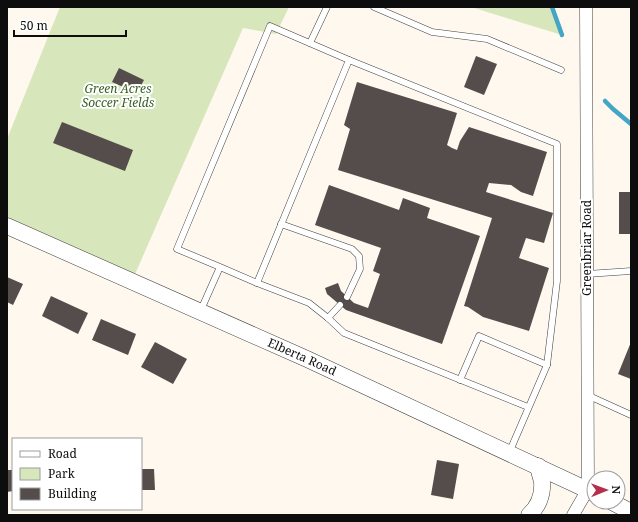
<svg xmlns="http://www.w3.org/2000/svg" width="638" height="522" viewBox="0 0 638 522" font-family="'Noto Serif',serif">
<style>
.green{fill:#d8e6bb}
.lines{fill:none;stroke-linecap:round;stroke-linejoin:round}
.stream{stroke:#43a6c4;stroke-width:4.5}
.building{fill:#554d4b}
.service-casing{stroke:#404040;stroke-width:7}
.minor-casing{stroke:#404040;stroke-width:13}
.tertiary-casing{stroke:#404040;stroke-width:17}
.service{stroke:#fff;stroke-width:6}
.minor{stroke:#fff;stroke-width:12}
.tertiary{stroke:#fff;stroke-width:16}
.labels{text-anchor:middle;stroke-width:4;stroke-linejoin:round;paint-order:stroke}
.park-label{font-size:12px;font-style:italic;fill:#3a6122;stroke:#fff}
.street-label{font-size:12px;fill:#0d0d0d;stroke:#fff}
</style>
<rect width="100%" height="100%" fill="#fef8ef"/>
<g class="green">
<polygon points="60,7 289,7 276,34 243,28 132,281 7,226 7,139"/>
<polygon points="471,7 552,7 562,35"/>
</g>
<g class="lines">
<g class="stream">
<polyline points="552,7 562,35"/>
<polyline points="605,101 613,109 631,124"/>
</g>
</g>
<g class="building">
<polygon points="476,56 497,64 484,95 464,87"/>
<polygon points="119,68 144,80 137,93 112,82"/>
<polygon points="357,82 457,113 447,145 452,148 457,150 460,141 469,127 547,152 533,196 521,192 511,185 489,183 486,192 553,213 544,243 526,238 519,258 549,268 529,331 483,317 468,307 464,306 492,218 338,170 350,129 344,125"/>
<polygon points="62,122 133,150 125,171 53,143"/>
<polygon points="329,185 399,210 403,198 430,208 427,218 480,236 442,344 346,310 327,294 325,288 338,283 341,291 354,303 368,308 380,274 373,271 381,248 315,225"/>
<rect x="619" y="192" width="12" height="42"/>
<polygon points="7,277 23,284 13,305 7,302"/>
<polygon points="51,296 88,313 78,334 42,316"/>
<polygon points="101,319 136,334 128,355 92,340"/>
<polygon points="155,342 187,359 173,384 141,367"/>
<polygon points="631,342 631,379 618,374"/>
<polygon points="437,460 459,464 453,499 431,495"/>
<polygon points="141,469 154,469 155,490 141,490"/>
<polygon points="7,470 13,470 13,491 7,492"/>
</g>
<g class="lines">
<defs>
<g id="service">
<polyline points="374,7 432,32 487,39 561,70"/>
<polyline points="310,43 327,7"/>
<polyline points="349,60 557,144 557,281 547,365 509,453"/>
<polyline points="281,224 352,249 359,256 360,269 347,297"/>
<polyline points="587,274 631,271"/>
<polyline points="257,283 309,303 328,318 344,333 528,407"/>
<polyline points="200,312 220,267 177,249 270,26 349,60 257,283 220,267"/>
<polyline points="328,318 340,305"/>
<polyline points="460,380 479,336 547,365"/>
<polyline points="587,395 631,415"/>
</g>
<polyline id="minor" points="573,515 588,489 586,7"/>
<g id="tertiary">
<polyline points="7,226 307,359 594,493"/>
<polyline points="612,502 631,512"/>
<path d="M529,515C538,507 543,495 542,482C541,477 539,472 538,466"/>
</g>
</defs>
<use href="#service" class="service-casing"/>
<use href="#minor" class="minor-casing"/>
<use href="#tertiary" class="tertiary-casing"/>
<use href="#service" class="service"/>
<use href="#minor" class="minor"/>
<use href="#tertiary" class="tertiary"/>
</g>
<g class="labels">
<g class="park-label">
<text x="118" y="93">Green Acres<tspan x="118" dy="14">Soccer Fields</tspan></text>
</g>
<g class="street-label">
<text transform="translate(587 248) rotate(-90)" y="4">Greenbriar Road</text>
<text transform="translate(302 357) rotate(24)" y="4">Elberta Road</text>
</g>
</g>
<rect width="638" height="522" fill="none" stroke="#0d0d0d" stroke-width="16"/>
<rect x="12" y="438" width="130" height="72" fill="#ffffff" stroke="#9e9e9e"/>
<rect x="20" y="451" width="20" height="6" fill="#ffffff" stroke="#9e9e9e"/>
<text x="48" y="458" font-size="12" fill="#0d0d0d">Road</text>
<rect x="20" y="468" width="20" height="12" fill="#d8e6bb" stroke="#9e9e9e"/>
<text x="48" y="478" font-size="12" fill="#0d0d0d">Park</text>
<rect x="20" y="488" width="20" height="12" fill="#554d4b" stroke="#9e9e9e"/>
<text x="48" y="498" font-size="12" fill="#0d0d0d">Building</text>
<g transform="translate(606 490) rotate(89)"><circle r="19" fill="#ffffff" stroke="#9e9e9e"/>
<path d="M0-3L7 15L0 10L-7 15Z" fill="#b42f4b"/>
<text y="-6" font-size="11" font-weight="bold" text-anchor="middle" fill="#0d0d0d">N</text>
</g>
<path d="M14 30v6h112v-6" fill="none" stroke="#0d0d0d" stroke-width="2"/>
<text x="20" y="30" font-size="12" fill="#0d0d0d" stroke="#ffffff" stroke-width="3" paint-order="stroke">50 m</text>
</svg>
